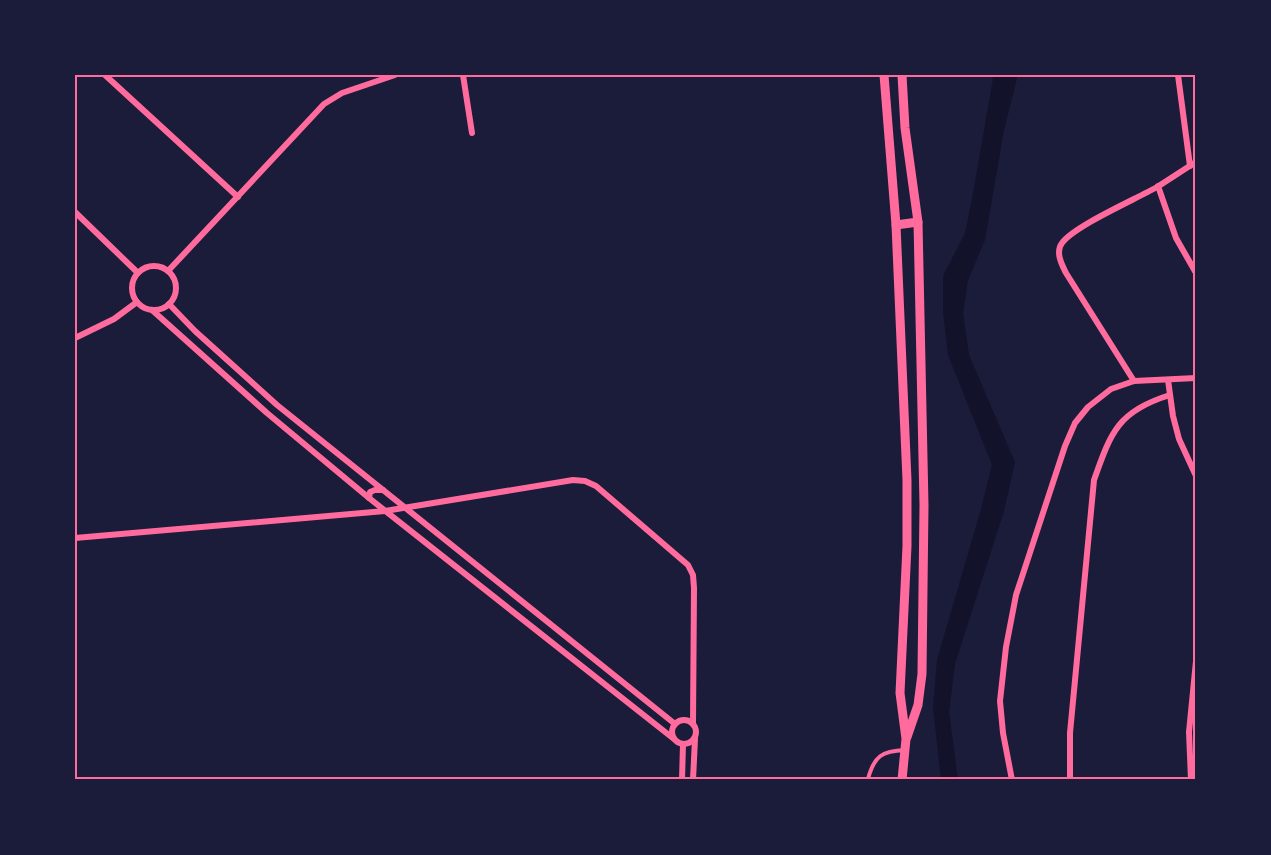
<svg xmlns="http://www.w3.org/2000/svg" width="1271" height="855" viewBox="0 0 1271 855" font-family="'Asap Condensed',sans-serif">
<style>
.water{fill:#12122b}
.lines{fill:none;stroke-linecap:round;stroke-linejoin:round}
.service{stroke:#ff6b9d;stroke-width:4}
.minor{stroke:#ff6b9d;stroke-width:6}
.secondary{stroke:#ff6b9d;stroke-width:9}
.neatline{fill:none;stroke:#ff6b9d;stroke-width:2}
</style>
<rect width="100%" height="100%" fill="#1b1b3a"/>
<polygon class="water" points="992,75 1016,75 1017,78 1004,130 985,240 968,280 963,313 969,355 1015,462 1004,511 955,664 949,712 958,780 941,780 933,708 937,660 981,509 992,465 948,355 943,311 943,276 965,233 972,199 993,79"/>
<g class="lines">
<path class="service" d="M868,779C874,756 882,751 905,750"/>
<g class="minor">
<polyline points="105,75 238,197"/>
<polyline points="463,75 472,133"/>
<polyline points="1178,75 1190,166"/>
<polyline points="1158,186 1176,238 1196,273"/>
<polyline points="75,212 138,273"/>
<circle cx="154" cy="288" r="22"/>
<polyline points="168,271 324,104 342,93 395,75"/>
<polyline points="169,304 195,331 277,405 675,724"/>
<polyline points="152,310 267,413 369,498 674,739"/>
<polyline points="75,338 114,319 137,302"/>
<polyline points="1168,380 1173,416 1179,439 1196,476"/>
<path d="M1134,381L1066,273C1062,265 1055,252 1062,243C1074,226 1136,199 1157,187C1170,179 1183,170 1196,162"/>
<polyline points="369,498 370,492 375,490 383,490"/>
<polyline points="75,538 385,511 573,480 585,481 596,486 688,565 693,575 694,588 693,724"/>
<circle cx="684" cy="732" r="12"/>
<polyline points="682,780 683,744"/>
<polyline points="693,780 695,739"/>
<polyline points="1012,780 1003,733 1000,701 1006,647 1016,595 1065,446 1075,423 1088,407 1111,389 1134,381 1196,378"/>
<path d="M1070,780V733L1094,480C1111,432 1118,411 1170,395"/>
<polyline points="1191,780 1189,732 1196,661"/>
</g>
<g class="secondary">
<polyline points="884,75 896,225 907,480 907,546 900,693 906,739 902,780"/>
<polyline points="902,75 905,128 918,222 924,505 922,674 918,705 907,737"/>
<polyline points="896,225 918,222"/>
</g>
</g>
<rect width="1271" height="855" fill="none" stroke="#1b1b3a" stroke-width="153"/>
<rect x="76" y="76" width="1118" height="702" class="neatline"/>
</svg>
